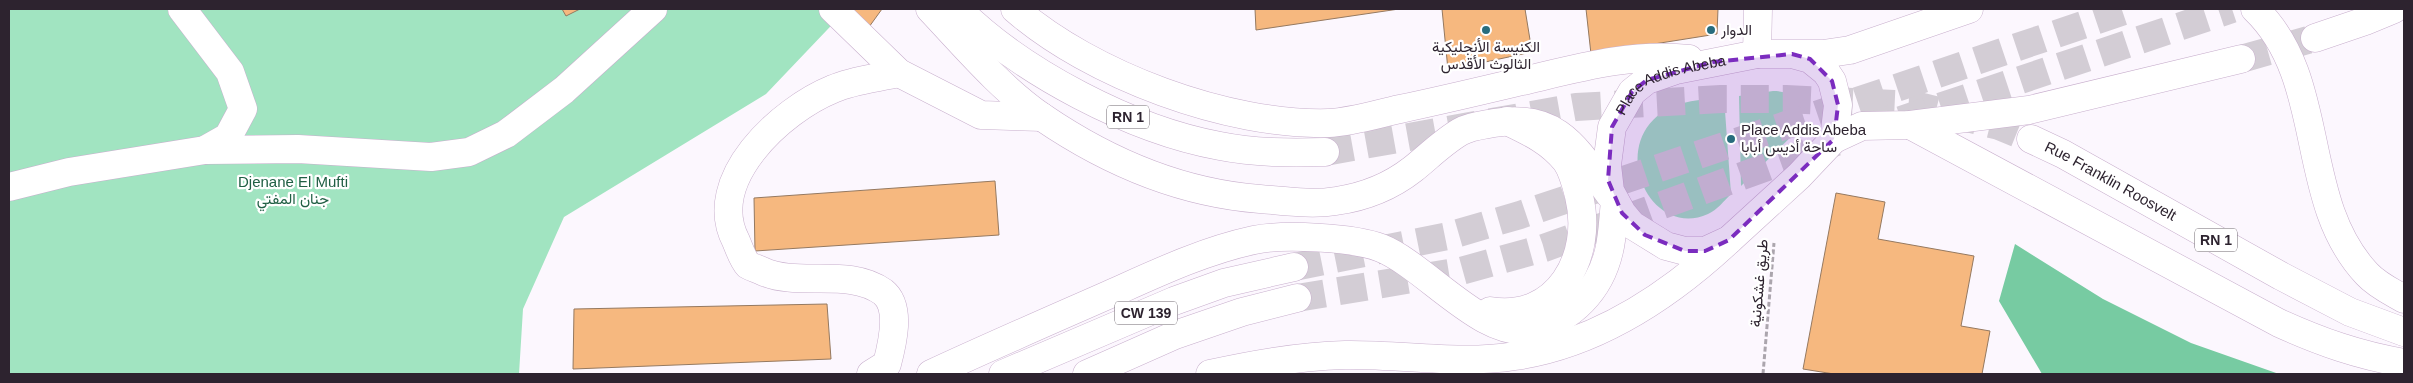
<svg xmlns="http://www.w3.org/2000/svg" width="2413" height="383" viewBox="0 0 2413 383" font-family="Helvetica,Vazirmatn,sans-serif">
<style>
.green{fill:#a1e4c1}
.forest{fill:#77cba2}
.building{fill:#f6b87f;stroke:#957960}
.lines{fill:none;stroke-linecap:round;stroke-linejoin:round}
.major-tunnel{stroke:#d3cdd5;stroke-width:28;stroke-dasharray:28 14;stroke-linecap:butt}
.highway-tunnel{stroke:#d3cdd5;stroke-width:28;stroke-dasharray:28 14;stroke-linecap:butt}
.minor-casing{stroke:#c8afcd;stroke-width:29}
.major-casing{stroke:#c8afcd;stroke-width:29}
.highway-casing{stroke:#c8afcd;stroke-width:29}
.path{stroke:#aba5ad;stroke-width:3;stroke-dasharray:5 2.5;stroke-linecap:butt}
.minor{stroke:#fff;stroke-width:28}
.major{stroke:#fff;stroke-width:28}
.highway{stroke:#fff;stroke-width:28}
.marked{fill:#7b2cbf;fill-opacity:0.2;stroke:#7b2cbf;stroke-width:4;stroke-dasharray:10 6;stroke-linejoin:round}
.poi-dot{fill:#286c7d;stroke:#fff;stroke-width:2}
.labels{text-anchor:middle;stroke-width:4.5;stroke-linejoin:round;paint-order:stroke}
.shield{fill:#fff;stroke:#6c656d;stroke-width:1}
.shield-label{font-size:14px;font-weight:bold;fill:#2d232f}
.poi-label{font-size:15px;fill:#2d232f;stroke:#fff;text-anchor:start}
.street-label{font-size:15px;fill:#2d232f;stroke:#fff}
.park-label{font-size:15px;fill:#205f44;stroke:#fff}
</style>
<rect width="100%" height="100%" fill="#fcf7fe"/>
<g class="green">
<polygon points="9,9 847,9 766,94 564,217 523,309 519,374 9,374"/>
<path d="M1773,91C1794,91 1805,103 1802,126L1741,186L1739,96Z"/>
<path d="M1724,97L1731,194C1724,201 1717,210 1708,214C1648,241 1604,138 1672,107C1688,100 1707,99 1724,97Z"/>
</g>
<polygon class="forest" points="2015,244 2103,299 2191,343 2279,374 2042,374 1999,301"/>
<g class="building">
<polygon points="562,9 580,9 566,16"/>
<polygon points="853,9 882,9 869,27 850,13"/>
<polygon points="1255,9 1399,9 1256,30"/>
<polygon points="1442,9 1525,9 1532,52 1448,70"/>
<polygon points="1586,9 1718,9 1717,34 1591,54"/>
<polygon points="995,181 999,235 755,251 754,198"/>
<polygon points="1836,193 1885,202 1878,239 1974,256 1961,326 1990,331 1982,374 1834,374 1803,369"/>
<polygon points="827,304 831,359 573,369 574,309"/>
</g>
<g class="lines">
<g class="major-tunnel">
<polyline points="2241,59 2315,38"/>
<polyline points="1325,152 1576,107 1721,99 1786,99 1915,105 1999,126 2031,139"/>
</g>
<g class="highway-tunnel">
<polyline points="1901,120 2232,9"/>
<polyline points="1294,267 1448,236 1520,215 2130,9"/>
<polyline points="1297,298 1461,271 1544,248 1836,142"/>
</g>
<defs>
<g id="minor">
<polyline points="833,9 899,73 981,115 1042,117"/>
<polyline points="1757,54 1758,9"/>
<polyline points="205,150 298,149 431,157 469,152 506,134 564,90 653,9"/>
<polyline points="9,187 69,172 205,150 228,137 243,109 230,72 182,9"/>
<path d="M871,374L887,364C892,345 902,307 883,292C848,267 799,288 762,271C758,269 751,267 748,265C743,260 739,248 736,241C704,180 781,110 833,89C853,80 878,78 899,73"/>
</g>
<g id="major">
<path d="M930,9C965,46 1000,88 1042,117C1108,162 1181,193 1260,199C1285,201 1312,205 1336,201C1364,197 1390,187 1413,169C1428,157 1443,142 1460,132C1470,126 1483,125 1494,123C1558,112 1577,150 1610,195"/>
<path d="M958,9C1021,72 1132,130 1220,146C1255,153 1290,153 1325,152"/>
<path d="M1015,9C1091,75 1228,126 1329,123C1352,122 1377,114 1400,109C1438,101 1476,92 1514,83C1571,70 1630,52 1689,59"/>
<path d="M2255,9C2329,80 2297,200 2367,274C2377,285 2392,292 2404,299"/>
<polyline points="2315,38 2365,21 2394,9"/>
<path id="s1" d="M1792,54L1810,59L1826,72L1832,81L1838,105L1834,139L1799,176L1729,240L1705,251H1685L1666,246L1632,225L1622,213L1610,191L1607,165L1612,127L1632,92L1647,80L1676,70L1757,54H1823L1850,50L1969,9"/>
<path d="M1910,125L2279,323C2321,342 2358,355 2404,363"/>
<polyline points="1834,139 1862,126 1910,125 2029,110 2241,59"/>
<path id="s2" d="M2031,139L2063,154L2281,276L2350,312L2404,332"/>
</g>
<g id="highway">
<path d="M1490,311C1557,322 1594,257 1579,196C1576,184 1573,171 1566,161C1550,141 1530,132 1507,121"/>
<path d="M931,374C989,347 1049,321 1108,295C1155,274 1203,251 1254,240C1282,234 1354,237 1381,248C1426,266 1484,341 1533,329C1572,319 1600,290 1609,251C1613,235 1613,218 1615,202"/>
<polyline points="1003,374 1174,301 1224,283 1294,267"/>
<polyline points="1087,374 1175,335 1242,312 1297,298"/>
<path d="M1210,374C1255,364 1299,356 1345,355C1402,354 1459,365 1515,356C1597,344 1669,296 1729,240"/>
</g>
</defs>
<use href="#minor" class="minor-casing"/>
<use href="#major" class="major-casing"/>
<use href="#highway" class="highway-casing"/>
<polyline class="path" points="1763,374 1774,243"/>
<use href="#minor" class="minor"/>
<use href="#major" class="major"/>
<use href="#highway" class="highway"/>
</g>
<path class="marked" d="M1792,54L1810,59L1832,81L1838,105L1834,139L1729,240L1705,251H1685L1645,235L1622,213L1608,180L1612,127L1632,92L1647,80L1713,62Z"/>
<g class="poi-dot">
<circle cx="1486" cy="30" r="5"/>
<circle cx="1711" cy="30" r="5"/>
<circle cx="1731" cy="139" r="5"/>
</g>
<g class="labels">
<g class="shield">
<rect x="1107" y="105.5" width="42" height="23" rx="4"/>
<rect x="2195" y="228.5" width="42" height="23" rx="4"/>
<rect x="1115" y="301.5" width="62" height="23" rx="4"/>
</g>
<g class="shield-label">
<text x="1128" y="122">RN 1</text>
<text x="2216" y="245">RN 1</text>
<text x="1146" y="318">CW 139</text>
</g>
<g class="poi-label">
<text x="1721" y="35">الدوار</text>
<text x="1486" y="52" text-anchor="middle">الكنيسة الأنجليكية<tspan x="1486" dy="17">الثالوث الأقدس</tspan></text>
<text x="1741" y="135">Place Addis Abeba<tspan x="1741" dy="17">ساحة أديس أبابا</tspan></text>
</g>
<g class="street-label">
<text dy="5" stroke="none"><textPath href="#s1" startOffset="544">Place Addis Abeba</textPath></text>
<text dy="5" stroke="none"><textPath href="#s2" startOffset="90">Rue Franklin Roosvelt</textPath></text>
<text transform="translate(1759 283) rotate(-85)" y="5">طريق غشكونية</text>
</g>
<g class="park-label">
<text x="293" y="187">Djenane El Mufti<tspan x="293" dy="17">جنان المفتي</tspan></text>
</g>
</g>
<rect width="2413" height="383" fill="none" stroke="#2d232f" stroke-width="20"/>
</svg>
